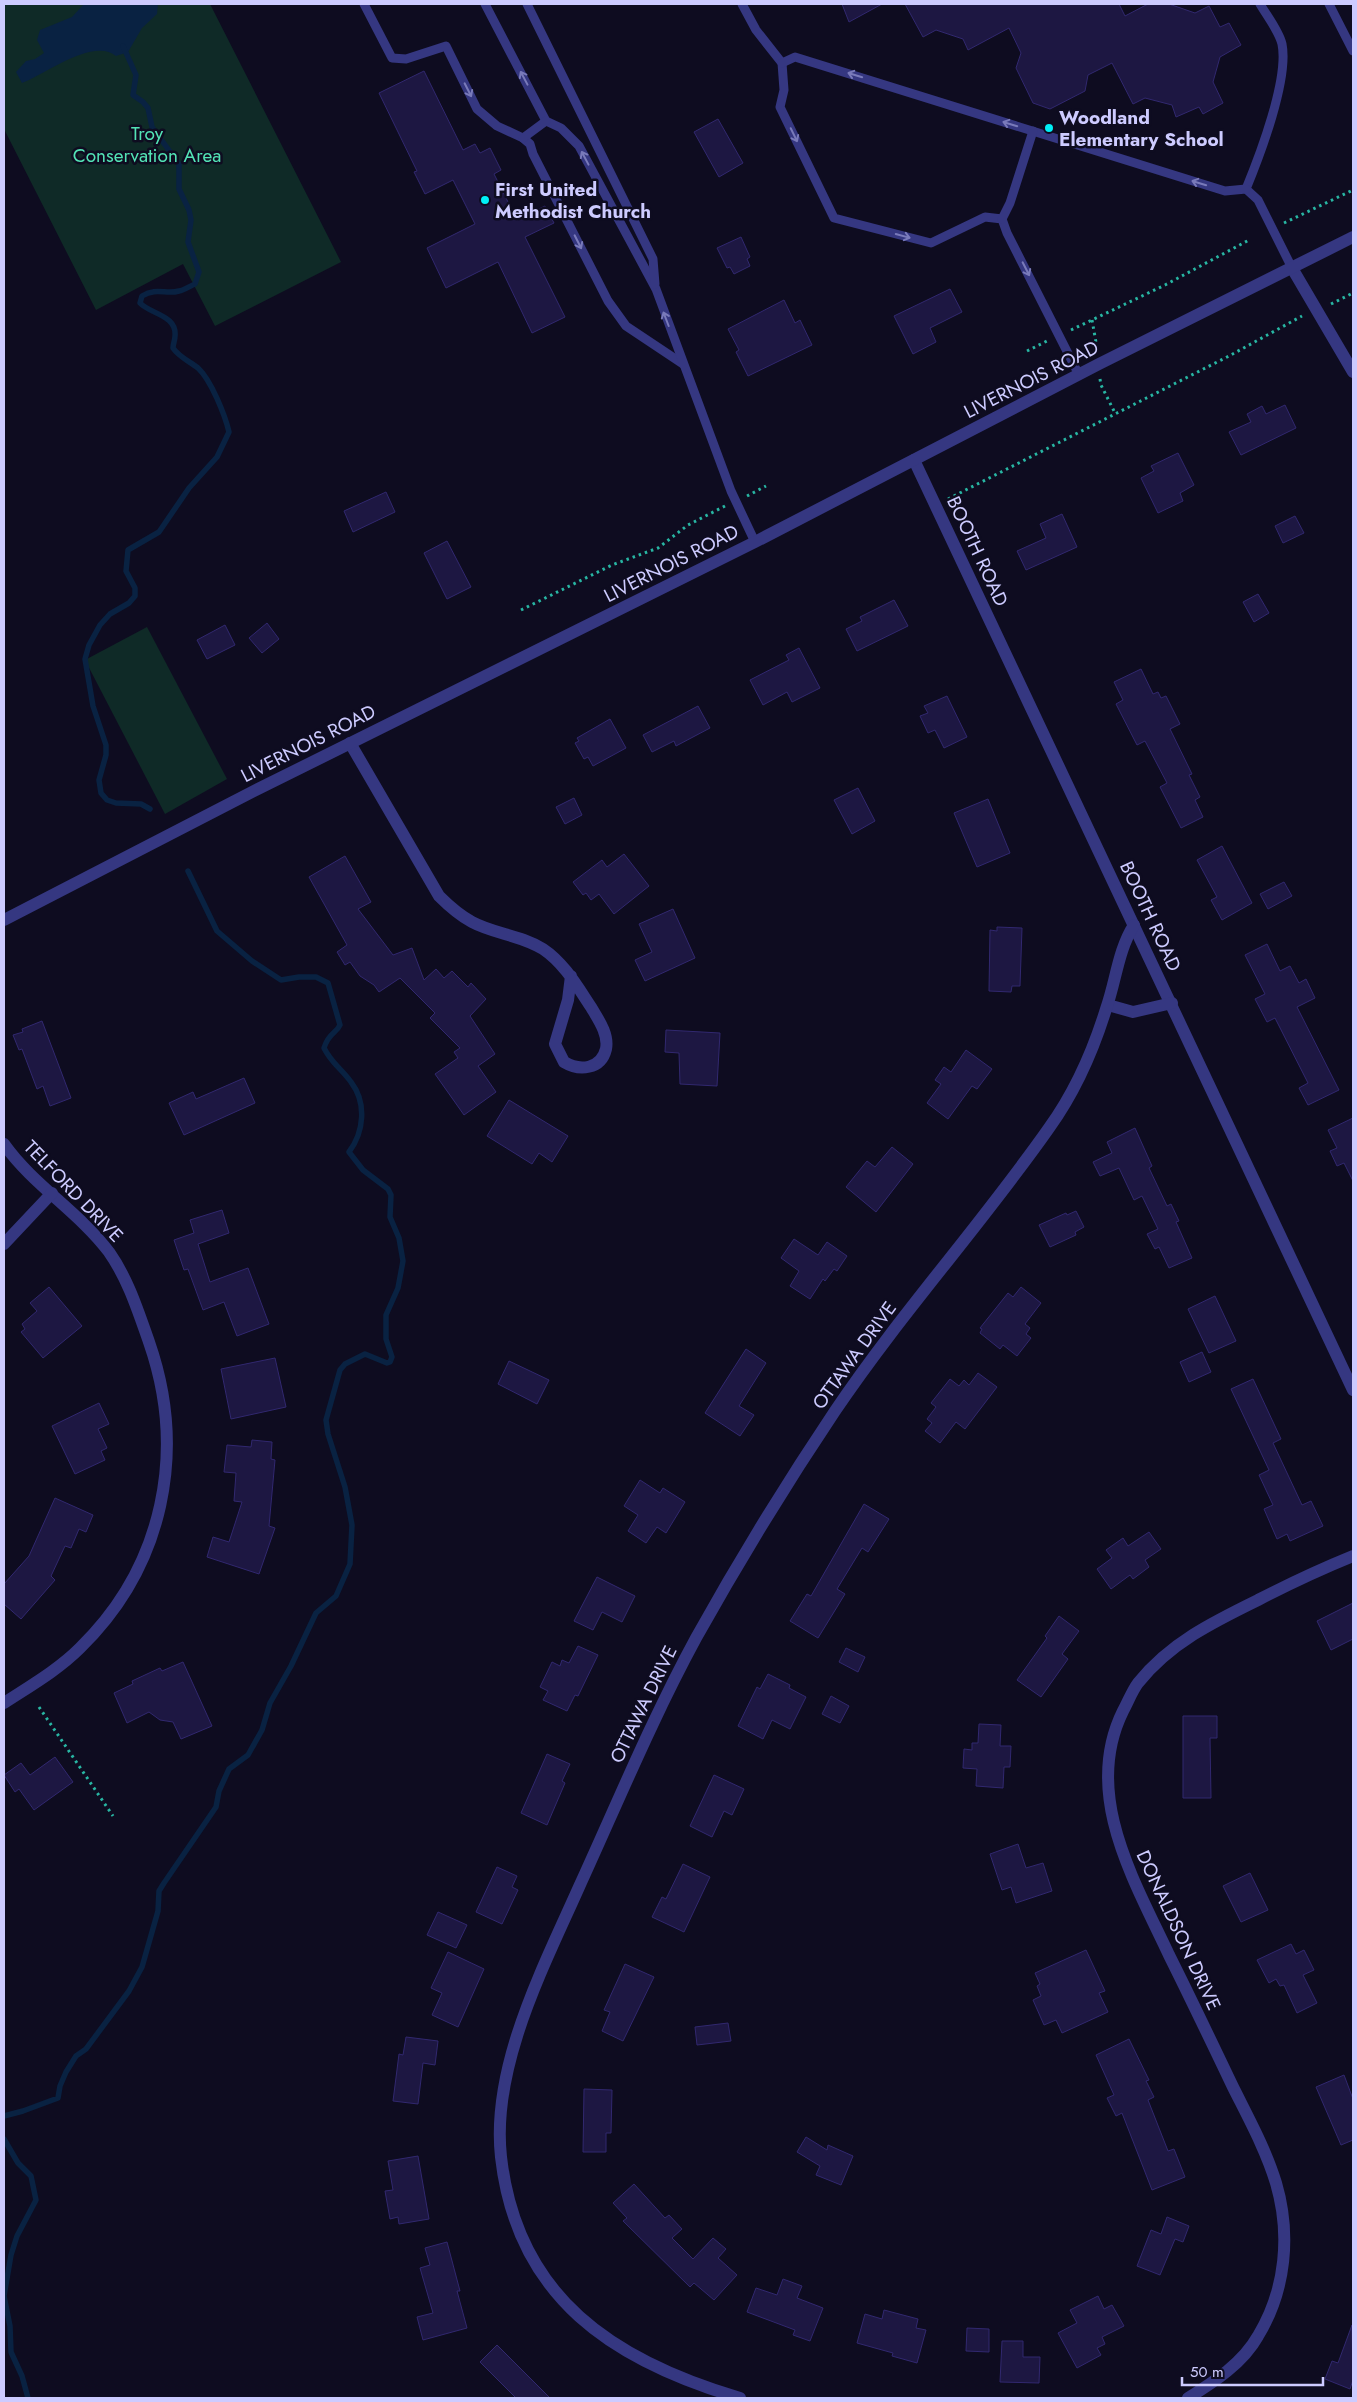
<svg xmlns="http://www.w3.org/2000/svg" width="1357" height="2402" viewBox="0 0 1357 2402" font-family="Jost,sans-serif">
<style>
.green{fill:#0f2a27}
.water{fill:#092242}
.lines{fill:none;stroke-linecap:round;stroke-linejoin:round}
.stream{stroke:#092242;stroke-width:5.5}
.building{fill:#1d1742;stroke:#31286f}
.path{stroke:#28b6a3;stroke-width:3;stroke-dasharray:2.5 4;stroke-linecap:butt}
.service{stroke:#353781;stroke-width:9}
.minor{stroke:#353781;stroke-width:12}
.tertiary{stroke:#353781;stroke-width:12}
.oneway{stroke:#797aba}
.poi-dot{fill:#00eff6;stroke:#0e0c20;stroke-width:2}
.labels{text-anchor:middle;stroke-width:5;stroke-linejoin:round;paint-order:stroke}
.poi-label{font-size:19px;font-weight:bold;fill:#cdcbff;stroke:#0e0c20;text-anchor:start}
.park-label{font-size:19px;fill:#53e3b5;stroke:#0e0c20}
.street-label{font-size:19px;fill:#cdcbff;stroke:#0e0c20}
</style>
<rect width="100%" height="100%" fill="#0e0c20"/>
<g class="green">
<polygon points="4,4 210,4 341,262 215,326 183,264 96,310 4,129"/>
<polygon points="147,627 227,779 165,814 85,660"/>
</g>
<path class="water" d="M84,4H158L157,14L142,28L128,52L116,56C94,37 45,74 22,83L16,72L26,61L35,59L44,53L37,40L40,30L72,17Z"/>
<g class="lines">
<g class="stream">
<path d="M123,46L136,75L133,95L143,102L148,108L152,127L179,164V189L189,210L191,220L188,242L199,272L195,284C190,286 184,290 179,291C166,295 157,287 142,296L140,303C150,314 177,315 175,336C175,340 173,344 173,348C179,357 189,361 198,368C211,380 225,415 229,432L217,457L189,488L159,532L128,550L126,571L135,588V596L129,603L110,614L100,625L89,645L85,659L93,706L106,745V755L99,780L101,793L107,800L116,803L141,804L150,809"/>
<path d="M4,2116L23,2111L58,2098L60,2086L66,2072L76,2056L86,2049L129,1991L142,1967L158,1911L159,1891L164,1883L216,1807L219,1791L229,1769L248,1755L262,1730L270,1703L291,1666L316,1613L336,1596L350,1564L352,1525L345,1487L328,1434L326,1420L340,1370L345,1364L365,1354L387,1363L390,1362L392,1357L386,1339V1315L398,1288L403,1261L399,1238L390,1217L391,1195L388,1189L363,1170L349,1152C364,1132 367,1103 351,1082C341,1068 332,1064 324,1048C329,1032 336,1034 340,1025L328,983L316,977H299L281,980L252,961L217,931L188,871"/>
<polyline points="4,2139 18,2163 31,2176 36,2200 17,2236 11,2255 4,2296 10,2326 11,2352 22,2376 28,2398"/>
</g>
</g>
<g class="building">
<polygon points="842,4 882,4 849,22"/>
<polygon points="905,4 1119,4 1125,16 1148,4 1169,4 1195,13 1209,6 1220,27 1229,23 1241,45 1220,57 1213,82 1223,103 1203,114 1199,107 1176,117 1172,105 1145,98 1133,104 1112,63 1088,75 1085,91 1050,109 1033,103 1016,68 1021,53 1009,28 968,50 963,39 936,30 923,37"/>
<polygon points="424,71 463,150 475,144 480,153 490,148 501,170 494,174 517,220 545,206 554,223 525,237 565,317 532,333 498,262 446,288 427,248 475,224 453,180 425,194 414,172 417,171 379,93"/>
<polygon points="718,119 743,163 719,177 694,132"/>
<polygon points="741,237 750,257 747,259 750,266 734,274 730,267 727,268 717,248"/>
<polygon points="950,289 962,312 930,328 936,342 913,354 894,316"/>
<polygon points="784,300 795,323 800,320 812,345 748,376 736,352 739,350 728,329"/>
<polygon points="1285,405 1296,428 1241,455 1229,432 1251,422 1247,414 1262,406 1266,414"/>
<polygon points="1178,453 1194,485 1180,493 1183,501 1158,513 1141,478 1154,471 1151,466"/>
<polygon points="386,492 395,512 353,532 344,511"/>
<polygon points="1062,514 1077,547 1026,570 1017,551 1046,538 1040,524"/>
<polygon points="1295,516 1304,533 1283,543 1275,526"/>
<polygon points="447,541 471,587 447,599 424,553"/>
<polygon points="1258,594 1269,613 1254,622 1243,602"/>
<polygon points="894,600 908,626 857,651 846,629 862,621 860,617"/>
<polygon points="267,623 279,639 262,653 249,638"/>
<polygon points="225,625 235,645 207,659 197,640"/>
<polygon points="799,648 820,688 792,702 787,692 763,705 750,680 789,660 786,655"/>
<polygon points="1141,669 1153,694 1158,692 1161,698 1166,696 1180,724 1170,729 1192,774 1189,775 1200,797 1195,800 1203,817 1181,828 1160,787 1167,783 1145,741 1137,745 1116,704 1123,700 1114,682"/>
<polygon points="947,696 967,737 944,748 935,730 928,733 920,716 928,713 924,706"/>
<polygon points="698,706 710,728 676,746 674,741 652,752 643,735"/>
<polygon points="610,719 626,748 593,766 588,757 584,759 575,743 579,741 577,738"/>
<polygon points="858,788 875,821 852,834 834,800"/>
<polygon points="574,798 582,815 565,824 556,807"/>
<polygon points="988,799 1010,853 977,867 954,813"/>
<polygon points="1222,846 1252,903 1222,920 1211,900 1217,897 1197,860"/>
<polygon points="624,854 649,886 614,914 599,894 591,900 586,893 583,895 573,882 602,860 607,867"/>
<polygon points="345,856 371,902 358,909 393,955 412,948 424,980 436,969 444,978 452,971 468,987 471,983 486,999 470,1016 495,1054 478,1066 496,1092 464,1115 435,1074 458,1058 454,1052 460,1048 430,1018 435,1013 400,978 379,992 374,985 360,976 350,962 345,965 337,952 347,945 309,877"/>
<polygon points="1284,882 1292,896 1268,909 1260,894"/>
<polygon points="673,909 695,958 645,981 635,960 652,952 639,924"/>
<polygon points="997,927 1022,928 1020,986 1012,986 1011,992 989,991 990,930 997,931"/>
<polygon points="1267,944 1280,971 1290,966 1299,983 1306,979 1315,998 1297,1007 1339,1090 1308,1105 1299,1088 1308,1083 1275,1018 1267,1022 1255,999 1265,994 1245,955"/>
<polygon points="42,1021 71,1098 50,1106 43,1086 37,1089 22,1049 19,1050 13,1035 23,1032 22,1029"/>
<polygon points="666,1030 720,1033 717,1086 680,1084 679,1053 665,1052"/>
<polygon points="966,1050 992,1069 977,1089 972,1086 948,1119 927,1103 941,1084 935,1080 944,1067 951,1072"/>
<polygon points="244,1078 255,1103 184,1135 169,1103 193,1092 196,1099"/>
<polygon points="509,1100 568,1136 552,1162 539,1153 532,1164 487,1136"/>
<polygon points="1353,1118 1353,1181 1344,1163 1337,1166 1330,1151 1337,1148 1328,1130"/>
<polygon points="1135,1128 1152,1166 1149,1168 1167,1206 1171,1204 1179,1221 1176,1222 1192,1258 1169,1268 1159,1247 1155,1249 1147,1234 1158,1229 1142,1196 1134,1200 1119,1168 1100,1176 1093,1162 1112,1153 1107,1142"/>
<polygon points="892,1147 913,1164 876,1212 846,1187 867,1161 875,1167"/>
<polygon points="222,1210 229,1233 198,1244 210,1282 248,1268 269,1324 237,1336 224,1302 203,1310 188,1269 184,1270 174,1240 194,1233 190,1220"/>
<polygon points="1076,1211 1084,1227 1075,1232 1076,1235 1050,1247 1039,1225 1066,1213 1067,1215"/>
<polygon points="794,1239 818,1255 827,1242 847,1256 837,1271 834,1269 825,1281 823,1279 810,1299 790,1286 799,1271 781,1258"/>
<polygon points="49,1287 82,1326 43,1358 21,1332 25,1329 22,1324 37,1311 30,1303"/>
<polygon points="1021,1287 1041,1303 1025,1324 1030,1328 1026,1334 1031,1338 1017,1356 1003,1345 1000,1349 980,1333 982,1329 980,1328 1008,1293 1013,1297"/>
<polygon points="1215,1296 1236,1341 1209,1353 1188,1309"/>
<polygon points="746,1349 766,1363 739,1406 754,1415 740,1436 705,1413"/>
<polygon points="1202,1352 1211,1372 1189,1382 1180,1362"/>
<polygon points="275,1358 286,1407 231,1419 221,1369"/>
<polygon points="509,1361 549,1380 537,1404 498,1384"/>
<polygon points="978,1373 997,1387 965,1429 956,1422 940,1443 925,1431 932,1423 927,1419 936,1407 931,1403 950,1379 959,1386 964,1380 969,1385"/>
<polygon points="1253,1379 1281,1439 1273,1443 1302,1505 1311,1501 1323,1526 1290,1541 1287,1534 1277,1539 1264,1509 1273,1505 1259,1475 1269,1470 1231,1389"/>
<polygon points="99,1403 109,1424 98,1429 107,1448 101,1451 105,1460 75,1474 52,1426"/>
<polygon points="252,1440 272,1442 271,1459 275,1460 269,1526 275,1528 259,1574 207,1557 213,1537 229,1542 242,1502 234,1501 236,1473 224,1472 227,1445 251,1447"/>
<polygon points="640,1480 660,1493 663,1488 685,1502 666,1533 657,1527 646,1543 628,1531 638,1515 624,1506"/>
<polygon points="55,1498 93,1515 86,1532 79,1529 71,1548 65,1546 51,1576 55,1580 21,1619 4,1604 4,1584 29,1556"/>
<polygon points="864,1504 889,1519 868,1552 862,1548 837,1589 845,1594 818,1638 790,1621 807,1594 811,1596"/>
<polygon points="1149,1532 1161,1549 1145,1560 1149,1567 1133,1579 1130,1575 1111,1589 1097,1569 1112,1558 1106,1550 1123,1538 1128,1546"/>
<polygon points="597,1577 635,1596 622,1622 602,1612 593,1630 574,1621"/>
<polygon points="1353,1603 1353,1639 1331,1650 1317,1621"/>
<polygon points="1059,1616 1079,1631 1062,1654 1068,1659 1041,1697 1017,1680 1047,1638 1045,1636"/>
<polygon points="578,1646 598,1655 578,1696 575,1695 567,1711 543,1700 548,1691 540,1687 552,1662 560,1666 562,1660 569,1663"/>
<polygon points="846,1648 865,1657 858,1672 839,1662"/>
<polygon points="183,1662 212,1726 181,1739 173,1722 160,1720 149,1712 127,1723 114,1693 133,1684 132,1681 160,1668 162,1671"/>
<polygon points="768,1674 790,1685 789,1688 806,1697 790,1729 772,1720 763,1739 738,1726 757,1687 760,1689"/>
<polygon points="831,1696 849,1706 840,1723 822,1714"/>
<polygon points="1183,1716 1217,1716 1217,1738 1210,1738 1211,1798 1183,1798"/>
<polygon points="979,1724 1001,1725 1000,1746 1011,1746 1010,1767 1004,1767 1003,1788 976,1786 977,1769 963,1768 964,1749 972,1750 972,1743 978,1743"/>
<polygon points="547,1754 570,1764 562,1781 565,1783 547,1825 521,1813"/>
<polygon points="55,1757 73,1782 34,1810 19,1789 15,1792 4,1775 21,1763 30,1775"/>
<polygon points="714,1775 744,1789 732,1815 724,1811 712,1837 690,1826"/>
<polygon points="1018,1844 1026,1868 1043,1863 1052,1891 1016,1903 1011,1887 1002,1890 990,1854"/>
<polygon points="683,1864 710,1877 684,1932 652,1917 662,1897 666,1899"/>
<polygon points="497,1867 517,1876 512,1887 518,1890 502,1924 476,1912"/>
<polygon points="1250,1873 1268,1910 1241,1922 1223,1886"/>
<polygon points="438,1912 467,1925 456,1948 427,1935"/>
<polygon points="1291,1944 1296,1954 1304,1950 1314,1970 1303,1975 1317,2003 1297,2013 1284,1985 1280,1986 1276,1979 1269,1983 1257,1960"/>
<polygon points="1086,1950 1105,1991 1099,1993 1108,2012 1062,2033 1056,2020 1044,2025 1033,2000 1041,1996 1037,1986 1040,1984 1035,1973"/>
<polygon points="448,1952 484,1969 458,2027 432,2015 442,1993 431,1988"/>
<polygon points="625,1964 654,1977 623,2041 602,2031 610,2012 604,2010"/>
<polygon points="728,2023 731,2041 697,2045 695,2027"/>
<polygon points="406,2037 438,2041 435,2065 423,2063 418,2104 393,2101 399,2054 403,2055"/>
<polygon points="1129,2039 1149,2080 1146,2081 1154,2097 1148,2100 1168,2151 1174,2149 1185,2177 1152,2190 1122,2113 1116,2116 1107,2098 1114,2095 1096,2055"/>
<polygon points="1344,2075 1353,2099 1353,2140 1341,2145 1316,2087"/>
<polygon points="584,2089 612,2090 611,2133 606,2133 606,2152 583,2152"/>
<polygon points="806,2137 827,2150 828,2145 853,2156 841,2185 816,2175 820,2166 797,2152"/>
<polygon points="418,2156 429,2219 399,2224 398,2217 390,2219 385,2191 393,2190 388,2161"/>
<polygon points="634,2184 665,2218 669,2215 682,2229 672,2238 693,2259 713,2238 726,2249 718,2258 737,2275 714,2300 694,2283 690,2287 623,2221 627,2218 613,2203"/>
<polygon points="1167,2217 1189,2226 1183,2242 1175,2239 1160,2275 1137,2266 1151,2230 1161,2234"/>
<polygon points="447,2242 460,2291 457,2291 467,2328 423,2340 417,2317 433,2313 420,2268 430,2265 425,2248"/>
<polygon points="783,2279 802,2286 797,2298 823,2308 810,2341 793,2335 795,2330 747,2312 756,2288 777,2295"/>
<polygon points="1098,2296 1104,2309 1112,2305 1124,2326 1102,2337 1105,2344 1097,2348 1101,2355 1077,2368 1058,2333 1077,2323 1070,2310"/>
<polygon points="884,2310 918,2319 916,2328 926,2330 917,2363 892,2356 893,2353 857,2343 865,2314 882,2319"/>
<polygon points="1352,2325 1353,2380 1350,2389 1325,2379 1332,2361 1338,2363"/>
<polygon points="967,2328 989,2329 989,2352 966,2351"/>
<polygon points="1002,2341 1023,2341 1023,2357 1040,2357 1039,2383 1000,2382"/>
<polygon points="497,2345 550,2398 516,2398 480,2362"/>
</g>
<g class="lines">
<g class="path">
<polyline points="1284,223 1353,190"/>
<polyline points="1331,304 1353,293"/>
<polyline points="1092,320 1097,348"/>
<polyline points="1071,330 1165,285 1249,240"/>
<polyline points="1027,351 1047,341"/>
<polyline points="1100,379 1101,385 1115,413"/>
<polyline points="747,496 766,486"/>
<polyline points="948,499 1229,356 1302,316"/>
<polyline points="521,610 612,565 658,548 688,525 725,506"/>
<polyline points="39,1707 113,1816"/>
</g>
<g class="service">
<polyline points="364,4 392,58 406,59 446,46 477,109 497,126 523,138 530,144 533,154 608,301 626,326 683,364"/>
<polyline points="485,4 546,121 561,128 579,146 656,289 731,491 755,542"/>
<polyline points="527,4 653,259 655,284"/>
<polyline points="742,4 756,30 782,63 784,90 780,107 834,218 931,243 985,217 1002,219 1007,233 1079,375"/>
<path d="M1260,4C1267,16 1279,31 1282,44C1289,79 1260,155 1246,189L1258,200L1292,268"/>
<polyline points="1329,4 1353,51"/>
<polyline points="782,63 795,57 1225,191 1246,189"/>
<polyline points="523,138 546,121"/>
<polyline points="1002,219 1010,203 1033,131"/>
</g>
<g class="minor">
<polyline points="1292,268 1353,372"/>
<polyline points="914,460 1353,1390"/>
<path d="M350,743L439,896C449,906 459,915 472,922C494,934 521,935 543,949C564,963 577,986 591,1007C598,1019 609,1034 606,1049C601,1070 579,1071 564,1062L555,1044L568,1000L571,976"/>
<polyline points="1108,1005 1133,1012 1172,1003"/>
<path d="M4,1144C33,1185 79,1212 109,1252C128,1279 138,1311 149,1342C187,1451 164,1566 80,1648C58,1670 30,1686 4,1703"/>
<polyline points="4,1244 52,1193"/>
<path d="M740,2398C614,2361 517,2298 501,2157C491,2067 543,1968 579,1887C617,1804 652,1719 696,1638C739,1561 786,1484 835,1411C901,1313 981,1225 1049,1128C1075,1092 1093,1051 1106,1009C1116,981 1118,950 1134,925"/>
<path d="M1188,2398C1214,2382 1243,2363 1258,2336C1286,2290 1291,2234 1276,2183C1266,2150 1249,2119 1233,2087C1212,2043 1191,1999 1169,1955C1134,1880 1082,1794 1123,1711C1128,1702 1132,1691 1138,1683C1170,1643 1213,1622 1258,1600C1289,1584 1321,1569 1353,1556"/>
</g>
<polyline class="tertiary" points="4,920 252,792 755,542 1099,364 1353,237"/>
</g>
<defs><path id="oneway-shaft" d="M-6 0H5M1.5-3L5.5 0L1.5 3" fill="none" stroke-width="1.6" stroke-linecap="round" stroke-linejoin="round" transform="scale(1.25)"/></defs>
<g class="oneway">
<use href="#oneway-shaft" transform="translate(855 75) rotate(-163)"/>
<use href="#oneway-shaft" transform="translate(524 78) rotate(-118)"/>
<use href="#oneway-shaft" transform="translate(468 90) rotate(63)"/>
<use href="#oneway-shaft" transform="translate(1010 124) rotate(-163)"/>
<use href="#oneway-shaft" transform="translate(794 135) rotate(64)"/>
<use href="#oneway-shaft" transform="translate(585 158) rotate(-118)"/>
<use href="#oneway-shaft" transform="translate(1199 183) rotate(-163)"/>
<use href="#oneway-shaft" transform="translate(903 236) rotate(15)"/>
<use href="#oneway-shaft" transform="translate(578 242) rotate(63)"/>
<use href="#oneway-shaft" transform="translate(1026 269) rotate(63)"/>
<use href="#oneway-shaft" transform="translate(666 319) rotate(-111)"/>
</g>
<g class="poi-dot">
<circle cx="1049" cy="128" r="5"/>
<circle cx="485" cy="200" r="5"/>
</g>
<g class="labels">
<g class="poi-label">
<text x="1059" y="124">Woodland<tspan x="1059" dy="22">Elementary School</tspan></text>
<text x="495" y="196">First United<tspan x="495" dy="22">Methodist Church</tspan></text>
</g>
<g class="park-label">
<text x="147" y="140">Troy<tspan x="147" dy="22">Conservation Area</tspan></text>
</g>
<g class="street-label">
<text transform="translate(1031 379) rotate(-27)" y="7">LIVERNOIS ROAD</text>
<text transform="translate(978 551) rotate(65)" y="7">BOOTH ROAD</text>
<text transform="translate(671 563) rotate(-27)" y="7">LIVERNOIS ROAD</text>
<text transform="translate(308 743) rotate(-27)" y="7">LIVERNOIS ROAD</text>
<text transform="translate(1151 916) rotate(65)" y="7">BOOTH ROAD</text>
<text transform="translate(74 1191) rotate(46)" y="7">TELFORD DRIVE</text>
<text transform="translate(854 1355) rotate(-54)" y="7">OTTAWA DRIVE</text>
<text transform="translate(643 1704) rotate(-64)" y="7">OTTAWA DRIVE</text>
<text transform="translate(1179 1930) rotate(65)" y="7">DONALDSON DRIVE</text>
</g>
</g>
<rect width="1357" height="2402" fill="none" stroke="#cdcbff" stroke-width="10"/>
<path d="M1182 2377v8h141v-8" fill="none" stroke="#cdcbff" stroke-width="2.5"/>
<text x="1190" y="2377" font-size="15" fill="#cdcbff" stroke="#0e0c20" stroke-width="4" paint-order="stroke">50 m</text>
</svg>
